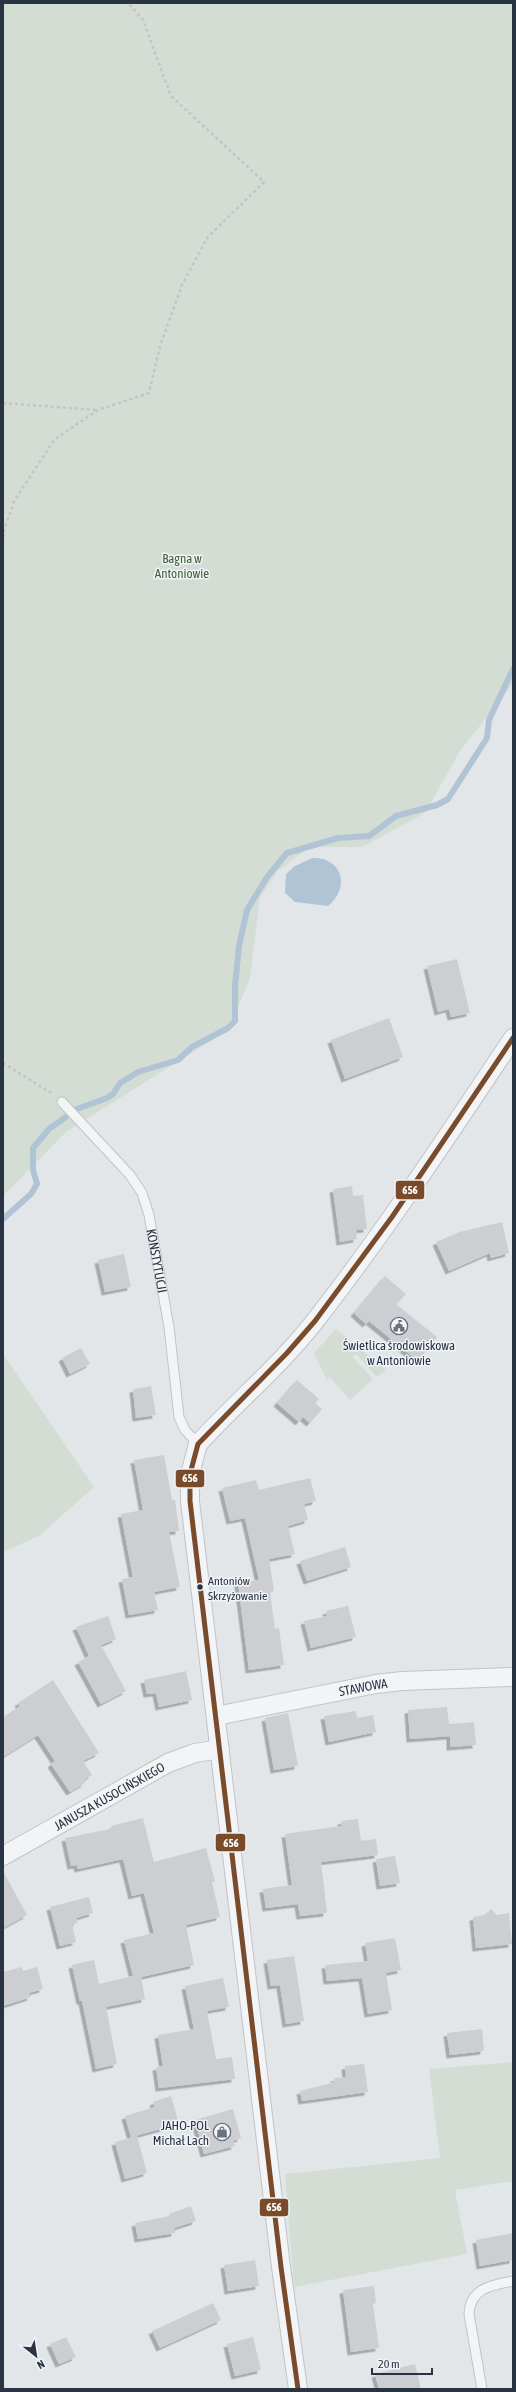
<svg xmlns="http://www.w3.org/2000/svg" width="516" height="2392" viewBox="0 0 516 2392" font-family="'Asap Condensed',sans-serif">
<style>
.green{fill:#d4ddd4}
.water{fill:#b0c4d5}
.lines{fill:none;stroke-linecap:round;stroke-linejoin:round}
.stream{stroke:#b0c4d5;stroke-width:6}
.building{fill:#ccced1;filter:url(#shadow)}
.lane-casing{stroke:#c1c4c7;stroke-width:11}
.street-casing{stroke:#c1c4c7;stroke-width:20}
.path{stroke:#c2c4c9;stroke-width:2.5;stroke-dasharray:3 3;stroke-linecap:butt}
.lane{stroke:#f3f4f6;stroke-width:9}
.street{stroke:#f3f4f6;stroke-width:18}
.bus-1-casing{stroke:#f1f4f8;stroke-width:8}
.bus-1{stroke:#7a4b2a;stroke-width:5}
.bus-dot{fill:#283344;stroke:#f1f4f8;stroke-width:1.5}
.labels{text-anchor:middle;stroke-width:3;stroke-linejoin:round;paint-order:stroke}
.bus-label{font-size:12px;fill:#283344;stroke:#f1f4f8;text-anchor:start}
.park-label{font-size:13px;fill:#3f6135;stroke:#f1f4f8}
.street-label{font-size:13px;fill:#283344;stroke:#f1f4f8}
.poi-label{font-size:13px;fill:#283344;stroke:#f1f4f8}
.line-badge{stroke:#f1f4f8;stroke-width:1.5}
.badge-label{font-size:11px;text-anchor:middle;font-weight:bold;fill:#fff}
</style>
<defs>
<filter id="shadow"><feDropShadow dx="-3.5" dy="3.5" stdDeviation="0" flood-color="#0004"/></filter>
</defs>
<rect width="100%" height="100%" fill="#e3e6e9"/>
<g class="green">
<polygon points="3,3 513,3 513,684 460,751 425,813 362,847 317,847 306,850 278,871 260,897 250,979 228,1030 66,1132 3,1196"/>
<polygon points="336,1329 386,1370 377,1377 356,1354 353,1357 373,1379 350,1400 330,1377 327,1380 314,1353"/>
<polygon points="3,1354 94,1487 39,1536 3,1552"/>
<polygon points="513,2062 513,2181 455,2190 467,2254 294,2287 285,2174 440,2158 429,2069"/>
</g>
<path class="water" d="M312,858C342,857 351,887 328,906L295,902L285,893L286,874L295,866Z"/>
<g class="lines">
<polyline class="stream" points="3,1219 31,1194 37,1184 33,1170 33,1148 49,1129 77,1109 107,1098 113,1094 120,1083 138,1072 178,1060 192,1047 228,1028 235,1021 235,986 239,946 247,910 267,877 287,853 338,838 369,836 396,816 437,805 448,799 487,738 489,720 513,669"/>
</g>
<g class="building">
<polygon points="457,959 470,1013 451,1017 449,1009 438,1012 427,966"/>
<polygon points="389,1018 403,1057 345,1079 331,1040"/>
<polygon points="352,1186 353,1196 363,1195 367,1229 356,1230 357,1239 340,1242 333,1189"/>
<polygon points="502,1222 509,1253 491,1258 490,1253 449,1271 436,1242 460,1232"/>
<polygon points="124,1254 131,1287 105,1292 98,1260"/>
<polygon points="385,1276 406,1294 396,1304 437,1337 418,1361 369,1321 366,1324 354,1313"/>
<polygon points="81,1348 90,1364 70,1374 62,1358"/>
<polygon points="297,1380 319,1399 315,1403 322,1409 310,1423 303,1417 299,1422 277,1403"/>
<polygon points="151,1386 156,1415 136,1418 133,1389"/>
<polygon points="164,1455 172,1500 175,1500 179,1531 169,1532 180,1587 154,1592 158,1610 129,1615 122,1579 133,1577 121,1514 143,1510 134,1460"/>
<polygon points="310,1478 316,1501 304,1504 308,1520 288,1526 295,1554 269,1559 274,1591 270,1592 275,1629 279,1628 284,1665 249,1670 238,1583 259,1580 245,1518 230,1521 222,1488 256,1480 259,1490"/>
<polygon points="345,1547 351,1567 307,1581 300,1561"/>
<polygon points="348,1606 356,1637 311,1648 304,1621 327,1616 326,1611"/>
<polygon points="108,1616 116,1639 101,1645 126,1691 101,1704 78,1662 89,1656 76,1627"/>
<polygon points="186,1671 192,1700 159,1707 156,1693 147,1694 144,1680"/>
<polygon points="53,1680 99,1753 83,1761 92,1775 83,1781 85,1783 70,1792 51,1764 55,1761 38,1735 3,1757 3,1717 20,1706 18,1703"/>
<polygon points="447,1707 449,1724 474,1722 476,1745 450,1747 450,1736 410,1739 408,1710"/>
<polygon points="356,1711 357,1718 373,1715 376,1732 329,1742 324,1716"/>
<polygon points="288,1713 298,1766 274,1770 265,1718"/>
<polygon points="143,1818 154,1862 206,1848 215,1881 212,1882 220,1917 186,1925 194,1965 141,1977 145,1999 106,2007 117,2064 96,2069 82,2001 80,2001 72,1965 94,1960 99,1984 133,1976 124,1940 154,1933 144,1893 132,1896 123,1859 78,1869 77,1865 71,1866 65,1838 111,1829 111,1826"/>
<polygon points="358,1819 361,1841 376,1839 378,1855 321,1862 327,1913 300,1916 298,1904 266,1908 263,1889 292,1885 285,1834 341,1826 341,1821"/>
<polygon points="395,1856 400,1883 380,1886 376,1859"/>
<polygon points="3,1871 27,1915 3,1928"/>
<polygon points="89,1897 93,1913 76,1918 77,1923 72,1925 76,1942 60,1946 50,1907"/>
<polygon points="491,1909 497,1915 509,1913 512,1944 476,1948 473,1917 485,1915"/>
<polygon points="395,1938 401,1970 386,1973 392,2010 368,2014 362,1978 327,1981 325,1965 368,1961 365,1943"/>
<polygon points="294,1956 304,2021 286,2024 280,1985 271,1986 267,1960"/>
<polygon points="22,1967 23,1971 37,1967 43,1989 29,1993 31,1997 3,2006 3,1972"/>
<polygon points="223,1978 229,2007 207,2011 216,2059 232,2057 235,2079 159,2088 156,2067 163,2066 158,2035 194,2029 185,1986"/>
<polygon points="482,2029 484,2051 450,2055 447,2033"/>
<polygon points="364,2064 368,2092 302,2101 300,2091 335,2082 334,2078 346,2077 345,2066"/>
<polygon points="171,2096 179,2124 131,2137 125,2116 155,2107 153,2102"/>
<polygon points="233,2109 241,2138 233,2141 235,2146 204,2154 195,2120"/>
<polygon points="137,2136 147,2173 125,2179 115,2142"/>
<polygon points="191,2206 196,2221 174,2228 175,2233 138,2239 135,2223 170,2216 169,2214"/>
<polygon points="513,2233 513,2260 480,2266 476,2240"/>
<polygon points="255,2260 259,2286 228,2291 224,2265"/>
<polygon points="374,2286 376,2303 373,2304 379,2348 351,2352 343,2290"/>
<polygon points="213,2303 221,2320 160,2348 152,2331"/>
<polygon points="66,2337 76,2357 59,2364 50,2344"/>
<polygon points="253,2337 261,2370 235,2376 227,2344"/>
<polygon points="415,2364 421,2389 379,2389 375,2374"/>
</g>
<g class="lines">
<defs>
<g id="lane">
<path id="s1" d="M62,1102L130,1175L142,1193L149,1215L169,1327L179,1417L185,1430L198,1444"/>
<path d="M482,2389L469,2314C470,2288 492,2285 513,2281"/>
</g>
<g id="street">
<path id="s2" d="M216,1716L376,1684L402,1681L513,1677"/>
<path id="s3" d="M3,1856L168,1763L195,1753L220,1749"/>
<path d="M298,2389L281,2267L190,1501V1474L198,1444C236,1402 280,1366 315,1321C386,1230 449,1134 513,1038"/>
</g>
</defs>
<use href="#lane" class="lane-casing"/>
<use href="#street" class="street-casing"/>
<g class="path">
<polyline points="3,403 97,410"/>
<polyline points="3,544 4,531 14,501 55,439 98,410 149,393 160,346 182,285 207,238 264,182 171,96 143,20 128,3"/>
<polyline points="3,1063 51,1093"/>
</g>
<use href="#lane" class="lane"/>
<use href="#street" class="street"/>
<defs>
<polyline id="bus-1" points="298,2389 281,2267 190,1501 190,1474 198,1444 287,1353 315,1321 392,1217 513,1038"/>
</defs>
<use href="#bus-1" class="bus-1-casing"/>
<use href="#bus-1" class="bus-1"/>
</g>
<defs>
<symbol id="civic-ring" viewBox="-11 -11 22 22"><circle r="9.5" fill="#f1f4f8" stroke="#69727e" stroke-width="1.5"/><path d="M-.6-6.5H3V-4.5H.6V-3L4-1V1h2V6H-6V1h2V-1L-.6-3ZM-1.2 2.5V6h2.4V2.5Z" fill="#69727e"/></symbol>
<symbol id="shop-ring" viewBox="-11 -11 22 22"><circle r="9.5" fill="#f1f4f8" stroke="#69727e" stroke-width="1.5"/><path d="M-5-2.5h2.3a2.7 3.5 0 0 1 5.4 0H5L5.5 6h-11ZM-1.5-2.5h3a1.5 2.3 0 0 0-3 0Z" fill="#69727e"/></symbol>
</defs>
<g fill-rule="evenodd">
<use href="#civic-ring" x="389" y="1316" width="20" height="20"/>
<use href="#shop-ring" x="212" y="2122" width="20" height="20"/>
</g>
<circle class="bus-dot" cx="200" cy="1587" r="3.5"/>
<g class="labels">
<g class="bus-label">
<text x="208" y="1585">Antoniów<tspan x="208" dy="15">Skrzyżowanie</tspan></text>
</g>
<g class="park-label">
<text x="182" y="563">Bagna w<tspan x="182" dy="15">Antoniowie</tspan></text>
</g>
<g class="street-label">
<text dy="5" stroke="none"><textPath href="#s1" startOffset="191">KONSTYTUCJI</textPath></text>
<text dy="5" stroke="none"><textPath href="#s2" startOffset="150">STAWOWA</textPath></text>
<text dy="5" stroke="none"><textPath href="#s3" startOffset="122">JANUSZA KUSOCIŃSKIEGO</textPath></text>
</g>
<g class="poi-label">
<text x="399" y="1350">Świetlica środowiskowa<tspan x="399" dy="15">w Antoniowie</tspan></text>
<text x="209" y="2130" text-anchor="end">JAHO-POL<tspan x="209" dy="15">Michał Lach</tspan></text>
</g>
</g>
<g class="line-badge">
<rect x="395" y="1180" width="30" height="20" rx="4" fill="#7a4b2a"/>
<rect x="175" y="1469" width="30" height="19" rx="4" fill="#7a4b2a"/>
<rect x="215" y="1833" width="31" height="19" rx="4" fill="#7a4b2a"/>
<rect x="259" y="2198" width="30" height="19" rx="4" fill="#7a4b2a"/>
</g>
<g class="badge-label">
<text x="410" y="1194">656</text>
<text x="190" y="1482">656</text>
<text x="231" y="1847">656</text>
<text x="274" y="2211">656</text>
</g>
<rect width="516" height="2392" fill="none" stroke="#283344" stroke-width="8"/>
<g transform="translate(36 2356) rotate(150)" stroke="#f1f4f8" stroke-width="3" paint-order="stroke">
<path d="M0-3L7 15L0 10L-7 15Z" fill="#283344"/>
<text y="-6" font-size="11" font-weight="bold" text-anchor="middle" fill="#283344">N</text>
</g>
<path d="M372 2368v6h60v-6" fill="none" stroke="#283344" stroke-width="2"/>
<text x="378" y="2368" font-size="12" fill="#283344" stroke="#f1f4f8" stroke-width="3" paint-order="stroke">20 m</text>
</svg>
